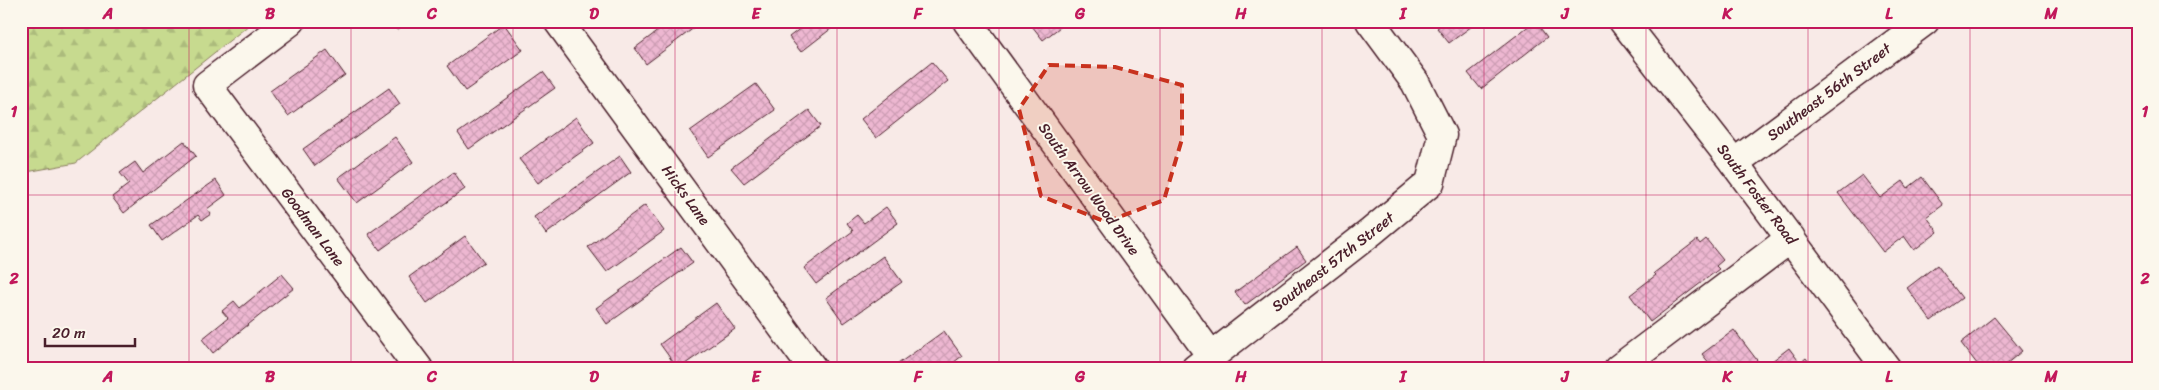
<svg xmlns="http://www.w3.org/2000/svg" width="2159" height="390" viewBox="0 0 2159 390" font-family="Sriracha,sans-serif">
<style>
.forest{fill:url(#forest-firs);stroke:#887c5d}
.building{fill:url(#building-cross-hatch);stroke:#4a1f2b}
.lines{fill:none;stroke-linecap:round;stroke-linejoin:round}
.minor-casing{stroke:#4a1f2b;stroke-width:31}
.minor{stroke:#fbf7ec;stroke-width:28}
.marked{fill:#c8321e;fill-opacity:0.2;stroke:#c8321e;stroke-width:4;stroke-dasharray:10 6;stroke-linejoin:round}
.grid{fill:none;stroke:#c2185b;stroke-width:1;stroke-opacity:0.55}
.labels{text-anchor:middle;stroke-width:4;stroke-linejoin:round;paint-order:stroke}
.street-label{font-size:15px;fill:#4a1f2b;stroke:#fbf7ec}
.neatline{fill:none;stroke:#c2185b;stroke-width:2}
.grid-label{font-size:16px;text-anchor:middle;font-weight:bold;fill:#c2185b}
</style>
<defs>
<pattern id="forest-firs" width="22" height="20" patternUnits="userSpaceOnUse" patternTransform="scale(1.25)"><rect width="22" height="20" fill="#c7da8f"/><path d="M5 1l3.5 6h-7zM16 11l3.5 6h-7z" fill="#acbb7c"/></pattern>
<pattern id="building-cross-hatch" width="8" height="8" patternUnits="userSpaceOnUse" patternTransform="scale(1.25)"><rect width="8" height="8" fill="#edb7d1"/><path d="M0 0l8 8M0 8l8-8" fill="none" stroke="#cd9db4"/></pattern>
</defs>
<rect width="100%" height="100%" fill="#f8eae7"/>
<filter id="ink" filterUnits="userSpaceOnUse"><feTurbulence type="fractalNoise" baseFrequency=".02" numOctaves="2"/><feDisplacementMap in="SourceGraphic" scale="10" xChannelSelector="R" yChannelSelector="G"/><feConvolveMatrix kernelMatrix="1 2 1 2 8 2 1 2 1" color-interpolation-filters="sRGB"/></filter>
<g filter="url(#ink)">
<polygon class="forest" points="21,21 254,21 76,163 21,173"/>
<g class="building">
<polygon points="391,21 408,21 397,30"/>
<polygon points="671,21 703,21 646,64 635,48"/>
<polygon points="810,21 841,21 801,52 789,37"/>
<polygon points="1039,21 1068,21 1043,40 1032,26"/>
<polygon points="1200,21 1210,21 1203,26"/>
<polygon points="1446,21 1479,21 1449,43 1437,28"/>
<polygon points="1535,21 1547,37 1481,89 1468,73"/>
<polygon points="504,24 523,50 465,91 447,66"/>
<polygon points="327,50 345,75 288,116 270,91"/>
<polygon points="932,62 948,81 876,138 861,119"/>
<polygon points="543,72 555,88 469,149 458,133"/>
<polygon points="756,84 775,110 708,157 690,131"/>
<polygon points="389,88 400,104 315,166 303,149"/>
<polygon points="809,110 821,126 744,183 731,168"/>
<polygon points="576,117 594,143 538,183 519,159"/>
<polygon points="395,137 413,162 357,203 338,178"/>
<polygon points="184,141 196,156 124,213 112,197 129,184 120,173 135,162 143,173"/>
<polygon points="620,156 631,172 546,234 534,217"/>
<polygon points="454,172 465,189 380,250 368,234"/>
<polygon points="1862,175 1880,198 1903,181 1908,188 1922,177 1943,205 1927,217 1938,232 1914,250 1904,236 1883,252 1838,193"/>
<polygon points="216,180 226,195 207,209 211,214 202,220 198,215 162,241 151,225"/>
<polygon points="645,205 664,231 607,272 588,247"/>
<polygon points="886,207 898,223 816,284 804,268 853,231 847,223 857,215 864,223"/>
<polygon points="465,236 484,262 427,303 409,277"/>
<polygon points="1706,239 1723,260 1716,266 1719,269 1650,322 1630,295 1656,275 1654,273 1697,240 1700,244"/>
<polygon points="681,247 693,263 607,324 596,308"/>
<polygon points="1297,247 1306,260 1245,305 1235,292"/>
<polygon points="883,256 902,282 844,323 826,298"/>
<polygon points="1937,265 1962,298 1931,321 1907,288"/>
<polygon points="282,274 294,288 213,353 202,339 228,318 222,311 234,301 240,308"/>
<polygon points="716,303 735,329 678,369 660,344"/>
<polygon points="1994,317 2022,351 2000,369 1981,369 1961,343"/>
<polygon points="1734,330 1763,368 1789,348 1800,363 1806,358 1814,369 1714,369 1702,354"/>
<polygon points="944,331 962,356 945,369 891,369"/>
</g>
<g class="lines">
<defs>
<g id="minor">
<polyline points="291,21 207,85 419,369"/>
<polyline points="558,21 813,369"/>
<polyline points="967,21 1212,357"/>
<polyline points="1623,21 1734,163 1887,369"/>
<polyline points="1734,163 1925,21"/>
<polyline points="1195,369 1371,232 1430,183 1442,135 1415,82 1370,21"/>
<polyline points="1618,369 1791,238"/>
</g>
</defs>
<use href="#minor" class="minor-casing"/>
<use href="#minor" class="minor"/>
</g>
</g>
<path class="marked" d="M1049,65L1115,67L1182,85V139L1164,200L1106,222L1041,196L1019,109Z"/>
<path class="grid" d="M189,21V369M351,21V369M513,21V369M675,21V369M837,21V369M999,21V369M1160,21V369M1322,21V369M1484,21V369M1646,21V369M1808,21V369M1970,21V369M21,195H2138"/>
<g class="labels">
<g class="street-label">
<text transform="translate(1829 92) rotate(-37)" y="5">Southeast 56th Street</text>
<text transform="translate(1089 189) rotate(54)" y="5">South Arrow Wood Drive</text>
<text transform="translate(1757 194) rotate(53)" y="5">South Foster Road</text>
<text transform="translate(686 195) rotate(54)" y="5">Hicks Lane</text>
<text transform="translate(313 227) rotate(53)" y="5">Goodman Lane</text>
<text transform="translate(1333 262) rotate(-38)" y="5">Southeast 57th Street</text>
</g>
</g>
<rect width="2159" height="390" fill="none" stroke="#fbf7ec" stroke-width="55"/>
<path d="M45 338v8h90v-8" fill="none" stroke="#4a1f2b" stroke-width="2.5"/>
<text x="52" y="338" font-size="15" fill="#4a1f2b" stroke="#fbf7ec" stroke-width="4" paint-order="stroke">20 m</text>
<rect x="28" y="28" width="2104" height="334" class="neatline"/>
<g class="grid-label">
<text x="108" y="19">A</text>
<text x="270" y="19">B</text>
<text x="432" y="19">C</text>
<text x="594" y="19">D</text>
<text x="756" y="19">E</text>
<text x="918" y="19">F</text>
<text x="1080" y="19">G</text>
<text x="1241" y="19">H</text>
<text x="1403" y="19">I</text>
<text x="1565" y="19">J</text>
<text x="1727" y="19">K</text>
<text x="1889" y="19">L</text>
<text x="2051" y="19">M</text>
<text x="14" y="117">1</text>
<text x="2145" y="117">1</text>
<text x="14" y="284">2</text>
<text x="2145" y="284">2</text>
<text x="108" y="382">A</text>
<text x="270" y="382">B</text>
<text x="432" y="382">C</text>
<text x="594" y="382">D</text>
<text x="756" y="382">E</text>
<text x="918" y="382">F</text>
<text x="1080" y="382">G</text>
<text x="1241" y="382">H</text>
<text x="1403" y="382">I</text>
<text x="1565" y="382">J</text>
<text x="1727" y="382">K</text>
<text x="1889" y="382">L</text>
<text x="2051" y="382">M</text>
</g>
</svg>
